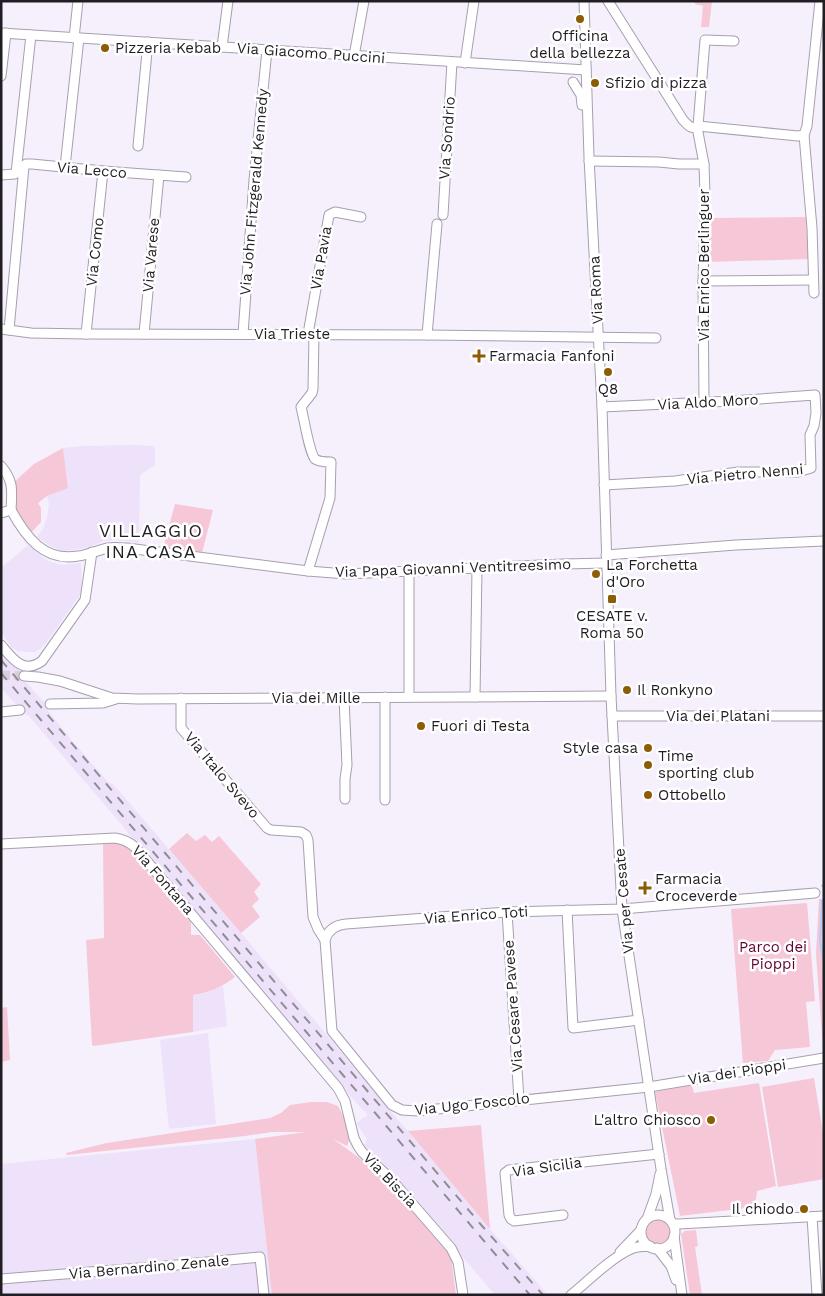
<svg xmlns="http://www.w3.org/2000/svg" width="825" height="1296" viewBox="0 0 825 1296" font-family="'Work Sans',sans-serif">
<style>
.built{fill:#ede2fa}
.green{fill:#f6c7d6}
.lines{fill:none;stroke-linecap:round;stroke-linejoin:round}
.stream{stroke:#accffe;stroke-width:2}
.minor-tunnel{stroke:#d6d0dc;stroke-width:9;stroke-dasharray:9 4.5;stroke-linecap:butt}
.minor-casing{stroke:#a69faf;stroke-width:11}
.minor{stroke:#fff;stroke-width:9}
.rail{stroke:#908c95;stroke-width:2;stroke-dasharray:9 9;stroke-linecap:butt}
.poi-dot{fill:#8c5d04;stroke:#fff;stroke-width:2}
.labels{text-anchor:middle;stroke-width:5;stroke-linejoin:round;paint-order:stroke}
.poi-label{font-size:15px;fill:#201d23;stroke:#fff;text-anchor:start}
.street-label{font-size:15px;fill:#201d23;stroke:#fff}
.park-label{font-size:15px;fill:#600533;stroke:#fff}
.quarter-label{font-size:18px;letter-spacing:1px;fill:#201d23;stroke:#fff}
</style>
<rect width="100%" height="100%" fill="#f6f0fd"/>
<g class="built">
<polygon points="133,445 152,446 155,448 155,465 140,475 139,543 115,540 104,541 87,548 73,550 62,551 50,546 37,537 43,529 47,518 49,504 47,496 68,487 63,448 83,446"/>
<polygon points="28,545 43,558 48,561 62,565 81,563 82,586 80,595 46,643 40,649 35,652 26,652 18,651 12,648 1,633 1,568"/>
<polygon points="1,651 15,668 24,670 24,682 27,683 48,707 48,711 74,743 109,783 113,784 241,933 490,1229 548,1295 495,1295 459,1253 453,1242 387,1167 364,1146 367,1139 356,1123 368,1115 359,1106 145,854 127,832 127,831 28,715 26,715 1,688"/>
<polygon points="223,986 227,1026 193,1032 193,995 206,993"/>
<polygon points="208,1033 216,1124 169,1129 160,1040"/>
<polygon points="255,1139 272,1295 1,1295 1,1164"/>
</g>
<g class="green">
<polygon points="695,1 712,1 709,27 701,27 703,6 695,4"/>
<polygon points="806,217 809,259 708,262 710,218"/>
<polygon points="63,448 68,488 47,496 38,503 41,508 41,522 30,534 14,513 13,483 34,464"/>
<polygon points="175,504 213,510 201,557 162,552"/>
<polygon points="187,833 196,841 205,835 212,842 219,836 261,884 254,892 259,899 252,906 260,917 241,933 169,849"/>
<path d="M110,840L127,847L135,854L191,920V935H200L235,977C222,987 209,993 193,995V1032L94,1046L92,1045L86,940L104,938L103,841Z"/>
<polygon points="819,899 824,899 824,1049 823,1049 816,954"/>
<polygon points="807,903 815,1001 806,1002 810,1047 775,1050 768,1061 743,1063 731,909"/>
<polygon points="7,1007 10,1060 1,1062 1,1008"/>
<polygon points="814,1078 824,1139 824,1179 778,1187 762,1087"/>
<polygon points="759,1083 776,1186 757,1191 755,1207 680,1216 655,1092 692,1085 694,1093"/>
<path d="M311,1102H327L338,1106C344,1118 354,1133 347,1146L333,1139L383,1175L444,1244L451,1256L456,1295H272L255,1139L306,1132H272L245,1136L67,1155L66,1153L107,1143L270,1118L281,1113L290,1105Z"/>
<polygon points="481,1125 490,1229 408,1131"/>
<circle cx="658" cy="1231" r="13"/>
<polygon points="696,1230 698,1246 695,1247 702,1295 690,1295 681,1234 685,1231"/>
</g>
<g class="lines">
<g class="stream">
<polyline points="822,886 824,884"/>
<polyline points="822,900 820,941 824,963"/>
</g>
<polyline class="minor-tunnel" points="1,675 24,676"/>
<defs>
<g id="minor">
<polyline points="584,1 589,157 602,407 611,696 622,909 661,1169 670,1220"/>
<path d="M608,1L683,120C688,125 691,130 698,126L798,136L804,135"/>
<polyline points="1,33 586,70"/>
<polyline points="74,38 78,1"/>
<polyline points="222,47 228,1"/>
<polyline points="354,56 364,1"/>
<polyline points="465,63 474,1"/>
<polyline points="1,76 6,33"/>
<polyline points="573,82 581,95 582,105"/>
<polyline points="698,126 705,40 734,41"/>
<polyline points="697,127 704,164 705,195 705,218 703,281 704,403"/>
<polyline points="138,146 148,42"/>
<polyline points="589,161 659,162 679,164 704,164"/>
<polyline points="65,167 79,38"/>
<polyline points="16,173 31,35"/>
<polyline points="1,175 15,174 26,164 32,164 103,171 186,177"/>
<polyline points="443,215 452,62"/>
<polyline points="703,281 813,280"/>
<polyline points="814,293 812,228 804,135 807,126 820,1"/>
<polyline points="1,329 31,333 86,334 427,335 656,338"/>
<polyline points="9,330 24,166"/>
<polyline points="86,334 103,171"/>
<polyline points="144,334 159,175"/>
<polyline points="243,334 254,180 267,50"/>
<polyline points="308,334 329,215 335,212 361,217"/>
<polyline points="427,335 437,224"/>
<polyline points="602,407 732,401 815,395 816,413 814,426 810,435 811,468 798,472 738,472 675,481 604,485"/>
<path d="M1,466C14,481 12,491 11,510"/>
<path d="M11,510C26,537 44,562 78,556C88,555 98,550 108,548C114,547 121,548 127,548L308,571L346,574L564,564L606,563"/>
<polyline points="1,513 11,510"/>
<polyline points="606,555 736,545 824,541"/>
<path d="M308,571L330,498L331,462C326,462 319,462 315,459C309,452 304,418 301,407L312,393L313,389L314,334"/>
<path d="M1,645C12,658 23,675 42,661L85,600L92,552"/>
<polyline points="24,676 38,677 60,681 112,698 138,699 611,696"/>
<polyline points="385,697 385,800"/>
<polyline points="409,697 409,572"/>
<polyline points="475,697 477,569"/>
<polyline points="181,698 181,728 267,828 271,830 301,832 306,835 308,840 313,917 318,929 325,940"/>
<polyline points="344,698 347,765 345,779 345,799"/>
<polyline points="50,704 103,703 116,699"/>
<polyline points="1,712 20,710"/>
<polyline points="612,716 824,716"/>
<path d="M1,844L115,838C123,839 129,842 135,847L338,1088L345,1101L354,1138L358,1146L362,1152L390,1178L451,1248L458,1262L463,1295"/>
<path d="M815,893L622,909L507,912L346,924C335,925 328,930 325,940L332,1031L392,1105L402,1110L418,1111L649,1087L824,1058"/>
<polyline points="567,910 573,1028 639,1020"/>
<polyline points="507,912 519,1100"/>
<polyline points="563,1215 514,1221 511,1219 509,1215 505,1173 509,1170 517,1169 659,1154"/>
<circle cx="658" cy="1232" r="17"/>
<polyline points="812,1217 817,1295"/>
<polyline points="647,1219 656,1194 660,1174"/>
<polyline points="673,1224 679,1224 824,1216"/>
<polyline points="674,1236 682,1295"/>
<polyline points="657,1248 671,1266 676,1280"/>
<polyline points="620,1252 641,1230"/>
<polyline points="1,1279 166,1266 260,1257 264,1295"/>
<path d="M571,1295C588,1281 611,1258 631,1249C637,1246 643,1247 650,1246"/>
</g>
</defs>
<use href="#minor" class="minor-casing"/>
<use href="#minor" class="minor"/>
<g class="rail">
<polyline points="1,660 483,1227 543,1295"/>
<polyline points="1,673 530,1295"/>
</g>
</g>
<g class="poi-dot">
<circle cx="580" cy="19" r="5"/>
<circle cx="105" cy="48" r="5"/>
<circle cx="595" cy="83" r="5"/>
<path d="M476.5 348.5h5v5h5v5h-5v5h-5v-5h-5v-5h5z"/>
<circle cx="608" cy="372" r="5"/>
<circle cx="596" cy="574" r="5"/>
<rect x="607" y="594" width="10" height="10" rx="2.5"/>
<circle cx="627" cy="690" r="5"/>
<circle cx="421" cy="726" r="5"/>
<circle cx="648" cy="748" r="5"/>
<circle cx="648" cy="765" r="5"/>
<circle cx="648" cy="795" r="5"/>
<path d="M642.5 880.5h5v5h5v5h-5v5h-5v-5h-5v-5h5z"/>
<circle cx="711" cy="1120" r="5"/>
<circle cx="804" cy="1209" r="5"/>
</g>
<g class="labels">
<g class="poi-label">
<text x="580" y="41" text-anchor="middle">Officina<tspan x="580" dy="17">della bellezza</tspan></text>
<text x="115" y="53">Pizzeria Kebab</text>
<text x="605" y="88">Sfizio di pizza</text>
<text x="489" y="361">Farmacia Fanfoni</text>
<text x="608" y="394" text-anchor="middle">Q8</text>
<text x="606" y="570">La Forchetta<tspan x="606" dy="17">d'Oro</tspan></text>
<text x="612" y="621" text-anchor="middle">CESATE v.<tspan x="612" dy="17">Roma 50</tspan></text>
<text x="637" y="695">Il Ronkyno</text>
<text x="431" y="731">Fuori di Testa</text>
<text x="638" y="753" text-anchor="end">Style casa</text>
<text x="658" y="761">Time<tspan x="658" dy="17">sporting club</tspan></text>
<text x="658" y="800">Ottobello</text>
<text x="655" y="884">Farmacia<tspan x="655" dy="17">Croceverde</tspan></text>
<text x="701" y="1125" text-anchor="end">L'altro Chiosco</text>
<text x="794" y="1214" text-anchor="end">Il chiodo</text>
</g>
<g class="street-label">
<text transform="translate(311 53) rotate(4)" y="5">Via Giacomo Puccini</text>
<text transform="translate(447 138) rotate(-86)" y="5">Via Sondrio</text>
<text transform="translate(92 170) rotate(5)" y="5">Via Lecco</text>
<text transform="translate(254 192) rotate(-85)" y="5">Via John Fitzgerald Kennedy</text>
<text transform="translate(95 252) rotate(-84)" y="5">Via Como</text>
<text transform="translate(151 255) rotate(-85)" y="5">Via Varese</text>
<text transform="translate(321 258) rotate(-80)" y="5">Via Pavia</text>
<text transform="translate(704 265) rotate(-90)" y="5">Via Enrico Berlinguer</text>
<text transform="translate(596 290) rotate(-93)" y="5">Via Roma</text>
<text x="292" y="339">Via Trieste</text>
<text transform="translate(708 402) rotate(-3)" y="5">Via Aldo Moro</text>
<text transform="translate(745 474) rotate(-5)" y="5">Via Pietro Nenni</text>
<text transform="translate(453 568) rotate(-2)" y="5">Via Papa Giovanni Ventitreesimo</text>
<text x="316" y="703">Via dei Mille</text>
<text x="718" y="721">Via dei Platani</text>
<text transform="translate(222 775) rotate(50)" y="5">Via Italo Svevo</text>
<text transform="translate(163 880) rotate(49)" y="5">Via Fontana</text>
<text transform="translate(624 901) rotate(-95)" y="5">Via per Cesate</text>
<text transform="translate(476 915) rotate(-4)" y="5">Via Enrico Toti</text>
<text transform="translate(513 1006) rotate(-94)" y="5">Via Cesare Pavese</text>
<text transform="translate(737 1072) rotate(-9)" y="5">Via dei Pioppi</text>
<text transform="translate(472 1104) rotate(-6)" y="5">Via Ugo Foscolo</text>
<text transform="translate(547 1167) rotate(-8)" y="5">Via Sicilia</text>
<text transform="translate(390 1180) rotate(46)" y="5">Via Biscia</text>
<text transform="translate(149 1267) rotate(-5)" y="5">Via Bernardino Zenale</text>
</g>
<g class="park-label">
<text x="773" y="952">Parco dei<tspan x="773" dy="17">Pioppi</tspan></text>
</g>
<g class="quarter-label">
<text x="151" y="537">VILLAGGIO<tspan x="151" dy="21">INA CASA</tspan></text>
</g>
</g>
<rect width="825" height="1296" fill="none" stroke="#201d23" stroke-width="5"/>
</svg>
